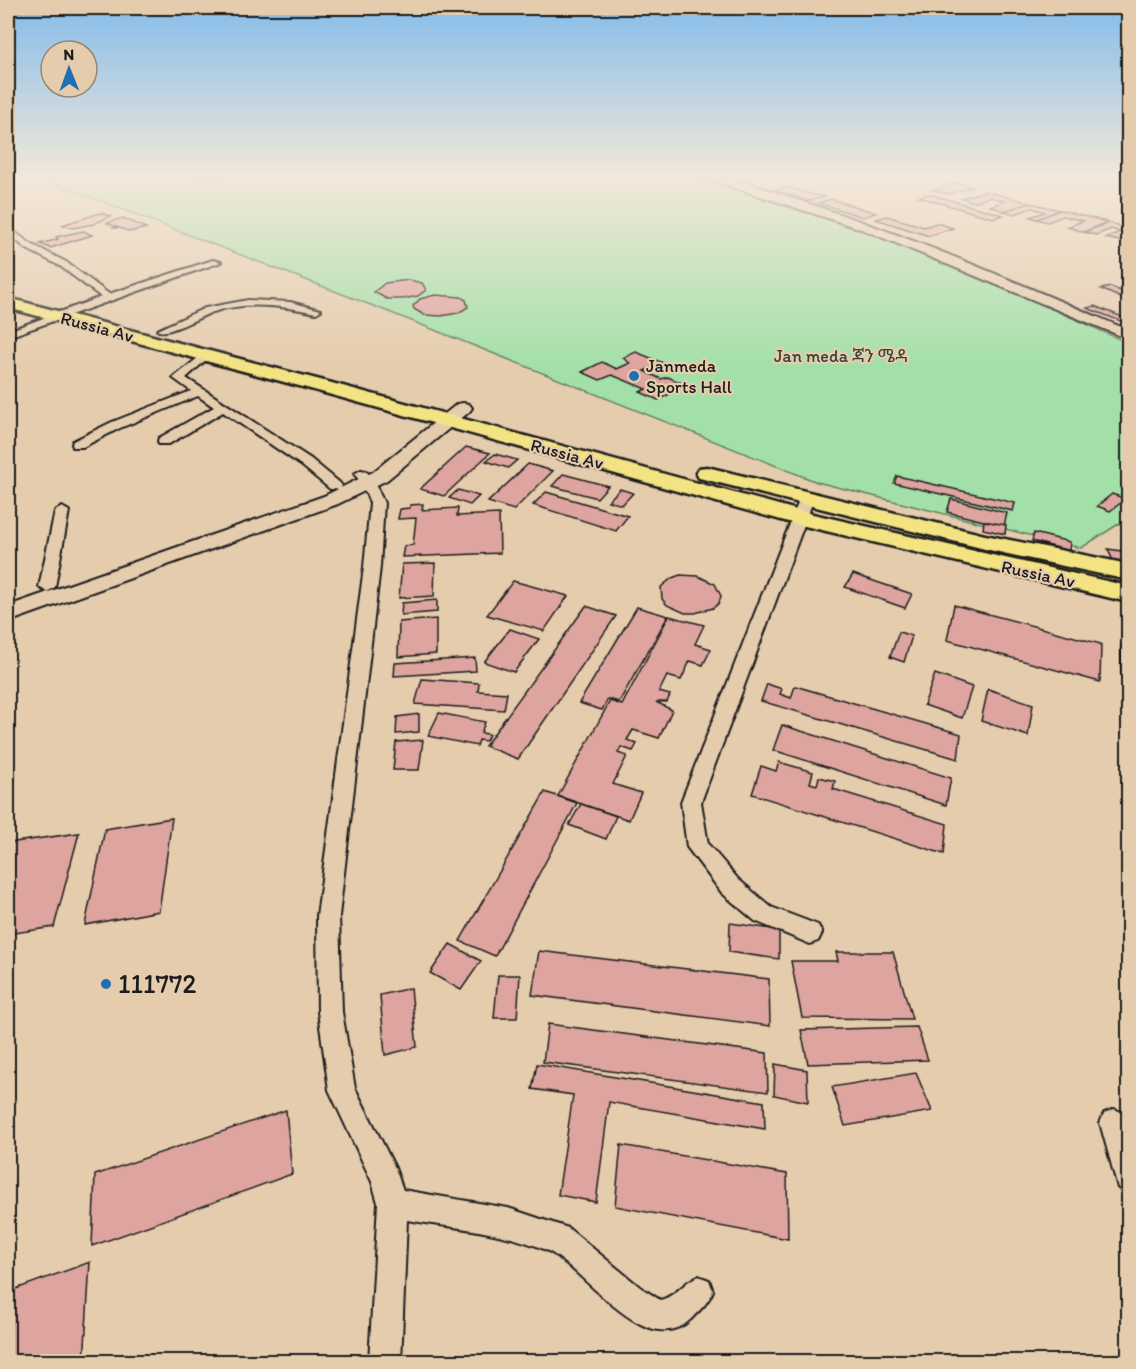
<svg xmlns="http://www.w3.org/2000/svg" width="1136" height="1369" viewBox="0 0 1136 1369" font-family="Itim,'Noto Sans Ethiopic',sans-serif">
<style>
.green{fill:#a2e0a8;stroke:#5f7e62;stroke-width:1.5}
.building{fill:#dea49f;stroke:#1c1c1c;stroke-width:1.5}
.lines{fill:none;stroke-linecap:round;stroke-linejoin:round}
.street-casing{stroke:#1c1c1c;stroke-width:4}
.secondary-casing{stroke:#1c1c1c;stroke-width:4}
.primary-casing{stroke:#1c1c1c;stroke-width:5}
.street{fill:#e5ccad;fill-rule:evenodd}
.secondary{fill:#e5ccad;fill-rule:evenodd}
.primary{fill:#f4e382;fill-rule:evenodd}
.poi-dot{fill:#1f6fb2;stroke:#e5ccad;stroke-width:2}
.labels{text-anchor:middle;stroke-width:4.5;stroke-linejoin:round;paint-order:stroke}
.far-street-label{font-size:18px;fill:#1c1c1c;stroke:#e5ccad}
.far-park-label{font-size:18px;fill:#374338;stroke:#e5ccad}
.far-poi-label{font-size:18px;fill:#1c1c1c;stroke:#e5ccad;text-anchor:start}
.near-poi-label{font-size:27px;fill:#1c1c1c;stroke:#e5ccad;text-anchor:start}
</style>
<rect width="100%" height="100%" fill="#e5ccad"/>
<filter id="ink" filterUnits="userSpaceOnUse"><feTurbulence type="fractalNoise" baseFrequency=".0167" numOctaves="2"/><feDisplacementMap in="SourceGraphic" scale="12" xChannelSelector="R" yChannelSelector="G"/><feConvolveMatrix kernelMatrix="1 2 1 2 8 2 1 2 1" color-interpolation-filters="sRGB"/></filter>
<g filter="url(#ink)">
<polygon class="green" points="38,177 692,177 703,179 882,237 972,273 1128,343 1128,518 1081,548 817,482 389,312"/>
<g class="building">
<polygon points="957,183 972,187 948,194 933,190"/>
<polygon points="788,187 810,194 826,197 808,201 774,190"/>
<polygon points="985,191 1030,203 1004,211 990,206 1005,201 989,197 975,202 962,198"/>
<polygon points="929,194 1003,215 993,218 919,197"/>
<polygon points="831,199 876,213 863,217 818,203"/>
<polygon points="1030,203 1060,210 1037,219 1030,217 1045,212 1032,208 1015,214 1004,211"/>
<polygon points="1060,210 1107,222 1084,232 1067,227 1083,221 1063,216 1048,222 1037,219"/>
<polygon points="100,213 111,216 94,224 73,228 62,225"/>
<polygon points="887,216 924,227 937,223 953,228 929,236 876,219"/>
<polygon points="123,218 146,228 130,232 120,228 112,228 117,227 107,223"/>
<polygon points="1109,223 1128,228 1128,243 1106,238 1120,232 1111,229 1096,235 1084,232"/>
<polygon points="83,231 92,235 50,248 40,244 58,239 56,237"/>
<polygon points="409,280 422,283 426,290 418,296 403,299 387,299 374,292 385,283"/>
<polygon points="1111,287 1128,294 1128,301 1101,289"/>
<polygon points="435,295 461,297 466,300 468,307 458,313 441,316 424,315 414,309 413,306 420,299"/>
<polygon points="1094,306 1128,319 1128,320 1123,322 1087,308"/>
<polygon points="636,352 663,363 644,371 661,379 668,377 687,385 658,400 640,392 646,389 612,375 600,380 582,372 602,362 617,369 630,363 623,358"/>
<polygon points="466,447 490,453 444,496 420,489"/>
<polygon points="495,454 517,460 508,468 486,461"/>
<polygon points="528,464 553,471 514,510 488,502"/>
<polygon points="563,474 608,486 597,498 552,486"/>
<polygon points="897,476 1015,503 1013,511 894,483"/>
<polygon points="620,489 633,493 622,505 608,501"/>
<polygon points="458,490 479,496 470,505 449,498"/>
<polygon points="546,492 628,516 616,531 533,505"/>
<polygon points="1112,494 1126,499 1110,511 1097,506"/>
<polygon points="951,499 1007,513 1004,526 947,512"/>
<polygon points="423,504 422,510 458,508 457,516 499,514 500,553 402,557 404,546 413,545 416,518 398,519 400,509 410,508 410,505"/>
<polygon points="984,521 1006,525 1005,534 983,529"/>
<polygon points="1034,533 1070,542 1069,551 1032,541"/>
<polygon points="1108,549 1128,552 1128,563 1113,561"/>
<polygon points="435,563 434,596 399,598 402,564"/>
<polygon points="853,574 912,594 905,608 845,587"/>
<polygon points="680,575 698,576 715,584 721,596 719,603 713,608 695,613 685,613 667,605 662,599 661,587 672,578"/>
<polygon points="513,581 568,596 544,631 487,615"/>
<polygon points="437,600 437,612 401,615 402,603"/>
<polygon points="954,605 1101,644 1100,682 947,640"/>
<polygon points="586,606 616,616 518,759 485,746"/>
<polygon points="637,607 668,616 619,702 608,699 602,710 579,703"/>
<polygon points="669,616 704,625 695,644 711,649 703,665 690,661 681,680 667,676 659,692 670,695 667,702 656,702 672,710 659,738 633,730 627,740 637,744 633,751 621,747 618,753 627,756 613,784 641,793 629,820 558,796 610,701 622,705"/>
<polygon points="436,619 436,654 398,657 399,622"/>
<polygon points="510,629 539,639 514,672 484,662"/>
<polygon points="899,632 912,636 904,662 890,657"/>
<polygon points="1121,644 1128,646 1128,676 1121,674"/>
<polygon points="475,658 476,671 394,676 395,663"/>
<polygon points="935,674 972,687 962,718 924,705"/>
<polygon points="422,679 479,683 478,691 507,693 504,710 415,704"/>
<polygon points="767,684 782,689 780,694 791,698 795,686 961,734 958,759 761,701"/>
<polygon points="988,689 1033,704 1028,736 981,721"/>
<polygon points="439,713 485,722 481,733 489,734 486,741 479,740 477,746 428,736"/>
<polygon points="419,714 419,732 396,734 397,717"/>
<polygon points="782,725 951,778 946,805 773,750"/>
<polygon points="423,740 419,770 393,770 396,742"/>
<polygon points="779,762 813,772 810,783 817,785 819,777 835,781 833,789 947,824 944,854 752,794 761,766 776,771"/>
<polygon points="545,792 577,803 495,956 460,941"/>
<polygon points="581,804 616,816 606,839 569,825"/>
<polygon points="172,818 159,911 85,925 105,829"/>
<polygon points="79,833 54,927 8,934 8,843"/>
<polygon points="730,923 779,930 779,959 729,952"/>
<polygon points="450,944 481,961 461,990 430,973"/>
<polygon points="539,951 769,979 770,1026 532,995"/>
<polygon points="836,952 893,952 912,1019 802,1018 791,961 838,961"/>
<polygon points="498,975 520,975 517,1018 494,1018"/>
<polygon points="411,988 417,1047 385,1055 380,995"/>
<polygon points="548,1024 767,1053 768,1092 543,1062"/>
<polygon points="917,1027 928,1060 808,1064 801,1030"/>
<polygon points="537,1064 764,1102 765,1129 609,1102 596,1202 558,1195 573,1095 532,1089"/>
<polygon points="775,1064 807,1070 808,1102 774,1095"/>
<polygon points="916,1073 932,1111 845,1126 832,1087"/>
<polygon points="286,1110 292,1174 92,1246 95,1175"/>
<polygon points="621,1145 787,1174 788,1239 615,1206"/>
<polygon points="90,1262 84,1362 8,1362 13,1290"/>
</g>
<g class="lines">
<defs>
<g id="street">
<polygon points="8,227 31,244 66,262 109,294 213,260 221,262 8,337 8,331 101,297 60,266 25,248 8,233"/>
<path d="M248,300L290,302L321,310L316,313C282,306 247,301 213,312C201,316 165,337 157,330L205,308Z"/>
<polygon points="204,353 208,354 208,358 186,378 311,459 340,483 342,486 340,489 330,489 301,465 223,412 169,444 159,444 158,441 159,438 214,407 198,396 120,428 83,447 73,447 72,444 73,441 112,422 191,391 173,378"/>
<path d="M361,470L366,471L373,479L384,503L380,567L339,916L342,1012L355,1088L395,1168L403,1190L508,1208L568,1228L640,1287L660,1300C675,1297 684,1282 698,1276L709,1280L713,1291C708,1303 700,1310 691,1319C645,1363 584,1267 546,1250C503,1231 453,1228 407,1220L401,1362H369L378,1203L372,1182L329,1090L318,1012L317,916L364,567L370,503L362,483L354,474Z"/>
<polygon points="807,494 814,498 701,802 708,844 738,879 771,907 818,925 822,933 818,941 810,944 755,921 722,893 687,847 681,802 800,498"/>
<polygon points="62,507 69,511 55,587 47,592 39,587 55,511"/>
<polygon points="1114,1109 1124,1113 1128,1126 1128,1192 1118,1188 1100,1123 1104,1113"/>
</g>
<g id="secondary">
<path d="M702,177C731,174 766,190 794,199C908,235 1018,283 1128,330V339L864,230Z"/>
<polygon points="463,403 469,404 472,408 469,412 387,480 338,504 8,622 8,606 324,496 373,472 457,404"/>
</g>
<g id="primary">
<polygon points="8,298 328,382 804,512 1128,586 1128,602 792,523 314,390 8,308"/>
<polygon points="707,467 985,535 1128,564 1128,580 985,549 699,478 696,473 699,468"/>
</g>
</defs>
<use href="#street" class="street-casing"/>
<use href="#secondary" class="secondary-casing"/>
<use href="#primary" class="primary-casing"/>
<use href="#street" class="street"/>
<use href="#secondary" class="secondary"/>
<use href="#primary" class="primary"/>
</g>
</g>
<linearGradient id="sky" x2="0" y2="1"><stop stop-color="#84bcea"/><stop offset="0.48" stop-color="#f3e8da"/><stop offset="1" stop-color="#f3e8da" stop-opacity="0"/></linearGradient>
<rect width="1136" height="368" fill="url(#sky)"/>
<g class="poi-dot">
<circle cx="634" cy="376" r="6"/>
<circle cx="106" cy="984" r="6"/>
</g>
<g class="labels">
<g class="far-street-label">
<text transform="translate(97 327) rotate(15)" y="6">Russia Av</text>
<text transform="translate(567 454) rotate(15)" y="6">Russia Av</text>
<text transform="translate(1038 574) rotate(12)" y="6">Russia Av</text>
</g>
<g class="far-park-label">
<text x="841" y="362">Jan meda ጃን ሜዳ</text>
</g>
<g class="far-poi-label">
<text x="646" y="372">Janmeda<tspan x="646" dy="21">Sports Hall</tspan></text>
</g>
<g class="near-poi-label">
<text x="118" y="993">111772</text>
</g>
</g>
<rect width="1136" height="1369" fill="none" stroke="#e5ccad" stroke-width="30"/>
<rect x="15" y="15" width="1106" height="1339" fill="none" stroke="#1c1c1c" stroke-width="2" filter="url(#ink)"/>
<g transform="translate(69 69) rotate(359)"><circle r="28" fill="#e5ccad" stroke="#958673" stroke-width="1.5"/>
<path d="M0-4.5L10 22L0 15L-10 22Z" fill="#1f6fb2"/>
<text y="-9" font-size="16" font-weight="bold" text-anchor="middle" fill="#1c1c1c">N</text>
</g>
</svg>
